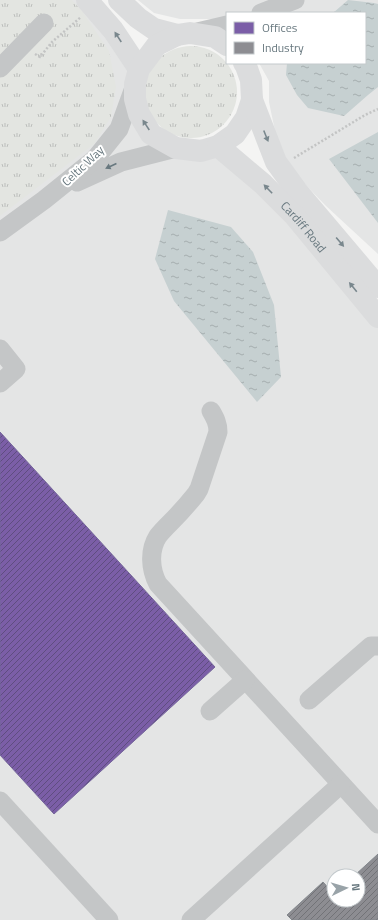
<svg xmlns="http://www.w3.org/2000/svg" width="378" height="920" viewBox="0 0 378 920" font-family="'Titillium Web',sans-serif">
<style>
.built{fill:#e4e5e5;fill-rule:evenodd}
.grass{fill:url(#grass-tufts)}
.water{fill:url(#water-ripples)}
.offices{fill:url(#offices-hatch);stroke:#75669b}
.industry{fill:url(#industry-hatch);stroke:#82878c}
.lines{fill:none;stroke-linecap:round;stroke-linejoin:round}
.path{stroke:#c3c4c4;stroke-width:2.5;stroke-dasharray:2 2;stroke-linecap:butt}
.minor{stroke:#c4c6c7;stroke-width:19}
.major{stroke:#dbdcdd;stroke-width:22}
.oneway{fill:#79878d}
.oneway2{fill:#68787f}
.labels{text-anchor:middle;stroke-width:4;stroke-linejoin:round;paint-order:stroke}
.street-label{font-size:12px;fill:#68787f;stroke:#fff}
</style>
<defs>
<pattern id="grass-tufts" width="24" height="20" patternUnits="userSpaceOnUse"><rect width="24" height="20" fill="#e3e5e1"/><path d="M3 7l-1-3M5 7V3M7 7l1-3M15 17l-1-3M17 17v-4M19 17l1-3" fill="none" stroke="#bcbebc"/></pattern>
<pattern id="water-ripples" width="26" height="14" patternUnits="userSpaceOnUse"><rect width="26" height="14" fill="#c6d0d1"/><path d="M2 4q2-2 4 0t4 0M15 11q2-2 4 0t4 0" fill="none" stroke="#a5aeaf"/></pattern>
<pattern id="offices-hatch" width="6" height="6" patternUnits="userSpaceOnUse"><rect width="6" height="6" fill="#7b5ea7"/><path d="M-1 1l2-2M0 6l6-6M5 7l2-2" fill="none" stroke="#5f4d80"/></pattern>
<pattern id="industry-hatch" width="6" height="6" patternUnits="userSpaceOnUse"><rect width="6" height="6" fill="#8d8d92"/><path d="M-1 1l2-2M0 6l6-6M5 7l2-2" fill="none" stroke="#727377"/></pattern>
</defs>
<rect width="100%" height="100%" fill="#f4f4f3"/>
<g class="built">
<path d="M0,0H87L113,30L151,134L218,146L378,317V920H0ZM334,876H358V900H334Z"/>
<polygon points="138,0 378,0 378,254 325,205 301,180 285,156 275,131 269,102 269,81 259,63 365,63 365,13 227,13 227,28 217,19 180,19 154,13"/>
</g>
<g class="grass">
<polygon points="0,0 72,0 82,11 109,51 116,87 111,117 94,144 0,216"/>
<circle cx="191" cy="92" r="46"/>
</g>
<g class="water">
<polygon points="348,0 374,3 378,4 378,87 368,95 344,116 308,108 297,95 286,75 287,63 365,63 365,13 333,13"/>
<polygon points="378,132 378,223 329,159"/>
<polygon points="168,210 231,227 253,252 274,305 281,377 257,402 174,301 155,259"/>
</g>
<polygon class="offices" points="0,432 215,667 54,814 0,755"/>
<polygon class="industry" points="378,854 378,920 292,920 287,915 323,882 334,894 334,900 358,900 358,876 354,876"/>
<g class="lines">
<g class="path">
<polyline points="35,54 40,57 52,42 81,17"/>
<polyline points="294,158 365,115 378,109"/>
</g>
<g class="minor">
<polyline points="261,13 295,0"/>
<polyline points="193,33 227,25"/>
<polyline points="0,68 44,23"/>
<polyline points="77,182 121,162 176,148"/>
<polyline points="0,232 44,200 95,159 119,129 135,85"/>
<polyline points="0,349 16,369 0,383"/>
<path d="M211,411C215,418 218,423 218,432L199,489L196,494C188,504 180,513 171,522C167,526 162,531 158,536C149,550 150,569 158,584L378,824"/>
<polyline points="309,700 371,646 378,646"/>
<polyline points="210,711 245,680"/>
<polyline points="0,801 109,920"/>
<polyline points="191,920 341,784"/>
</g>
<g class="major">
<polyline points="87,0 113,30 139,69"/>
<polyline points="119,0 138,18 154,29 177,35"/>
<polyline points="227,45 215,37 190,33 177,35 157,45 139,69 135,84 135,99 139,114 151,134 176,148 201,151 218,146 235,134 246,118 252,100 251,80 246,66 244,63"/>
<polyline points="252,100 276,162 297,191 378,287"/>
<path id="s1" d="M218,146L263,184L294,215L378,317"/>
</g>
</g>
<defs><path id="oneway-solid" d="M-6-.8H1V-3.2L6.5 0L1 3.2V.8H-6Z"/></defs>
<g class="oneway">
<use href="#oneway-solid" transform="translate(118 37) rotate(-123)"/>
<use href="#oneway-solid" transform="translate(146 125) rotate(-123)"/>
<use href="#oneway-solid" transform="translate(266 136) rotate(68)"/>
<use href="#oneway-solid" transform="translate(268 189) rotate(-134)"/>
<use href="#oneway-solid" transform="translate(340 242) rotate(50)"/>
<use href="#oneway-solid" transform="translate(353 287) rotate(-129)"/>
</g>
<use class="oneway2" href="#oneway-solid" transform="translate(111 166) rotate(155)"/>
<g class="labels">
<g class="street-label">
<text transform="translate(83 166) rotate(-43)" y="4">Celtic Way</text>
<text dy="4" stroke="none"><textPath href="#s1" startOffset="118">Cardiff Road</textPath></text>
</g>
</g>
<rect x="226" y="12" width="140" height="52" fill="#ffffff" stroke="#c3c9cc"/>
<rect x="234" y="22" width="20" height="12" fill="#7b5ea7" stroke="#c3c9cc"/>
<text x="262" y="32" font-size="12" fill="#68787f">Offices</text>
<rect x="234" y="42" width="20" height="12" fill="#8d8d92" stroke="#c3c9cc"/>
<text x="262" y="52" font-size="12" fill="#68787f">Industry</text>
<g transform="translate(346 888) rotate(85)"><circle r="19" fill="#ffffff" stroke="#c3c9cc"/>
<path d="M0-3L7 15L0 10L-7 15Z" fill="#99a3a8"/>
<text y="-6" font-size="11" font-weight="bold" text-anchor="middle" fill="#68787f">N</text>
</g>
</svg>
